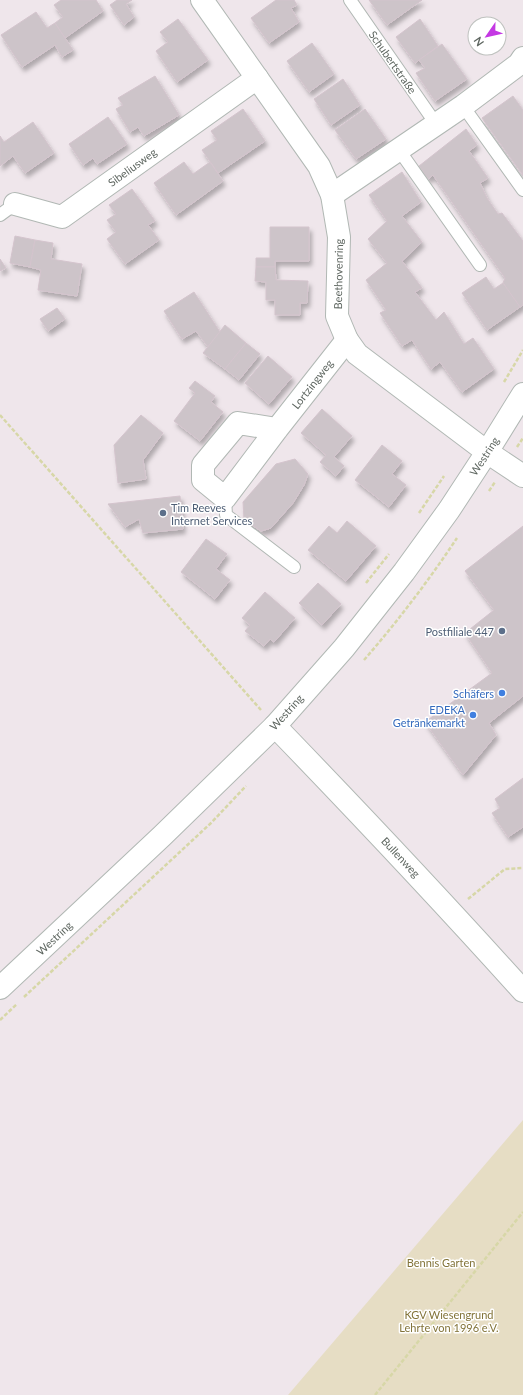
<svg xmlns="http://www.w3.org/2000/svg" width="523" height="1395" viewBox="0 0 523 1395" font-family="Lato,sans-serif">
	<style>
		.green { fill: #e6ddc4 }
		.building { fill: #cdc4c9; stroke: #d4c4cd; filter: url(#shadow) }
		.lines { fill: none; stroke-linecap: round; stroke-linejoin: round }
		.service-casing { stroke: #b1b8b4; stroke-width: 14 }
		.minor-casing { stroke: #b1b8b4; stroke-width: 24 }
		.tertiary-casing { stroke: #b1b8b4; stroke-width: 24 }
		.path { stroke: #d7d7a7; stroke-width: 2.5; stroke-dasharray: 4 2; stroke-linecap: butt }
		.service { stroke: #fff; stroke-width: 12 }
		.minor { stroke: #fff; stroke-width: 22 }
		.tertiary { stroke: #fff; stroke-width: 22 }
		.service-dot { fill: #5c6f8a; stroke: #fff; stroke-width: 1.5 }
		.shop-dot { fill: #3f7fe0; stroke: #fff; stroke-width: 1.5 }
		.labels { text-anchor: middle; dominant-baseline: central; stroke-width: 3; stroke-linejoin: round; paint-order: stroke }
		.street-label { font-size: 11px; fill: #5e6660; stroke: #fff }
		.service-label { font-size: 11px; fill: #4e5e75; stroke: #fff; text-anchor: start }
		.shop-label { font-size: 11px; fill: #366cbe; stroke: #fff; text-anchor: end }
		.park-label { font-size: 11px; fill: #827338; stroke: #fff }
	</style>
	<defs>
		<filter id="shadow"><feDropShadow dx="2.5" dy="4.5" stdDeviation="2" flood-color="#0004"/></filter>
	</defs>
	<rect width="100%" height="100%" fill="#efe6eb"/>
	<path class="green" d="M 523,1120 L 523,1395 L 288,1395 Z"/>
	<g class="building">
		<path d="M 61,0 L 96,0 L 103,11 L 65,38 L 55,23 L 63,17 L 54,5 Z"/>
		<path d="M 117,0 L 132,0 L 126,4 L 134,17 L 124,25 L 110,5 Z"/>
		<path d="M 276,0 L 294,0 L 297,5 L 291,8 L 299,22 L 269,43 L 251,18 Z"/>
		<path d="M 369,0 L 422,0 L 387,25 Z"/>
		<path d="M 36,12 L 47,28 L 55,23 L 73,50 L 62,57 L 55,45 L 22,67 L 1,35 Z"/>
		<path d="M 178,19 L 208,60 L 177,82 L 156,51 L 168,42 L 160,32 Z"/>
		<path d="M 420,19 L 438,46 L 415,63 L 396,37 Z"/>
		<path d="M 312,43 L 334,74 L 309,92 L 287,61 Z"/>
		<path d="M 442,44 L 467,79 L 435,101 L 416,73 L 425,68 L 419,60 Z"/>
		<path d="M 155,76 L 179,115 L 144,136 L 138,127 L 130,132 L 116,109 L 123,105 L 118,98 Z"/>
		<path d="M 343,79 L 360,105 L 331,125 L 314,99 Z"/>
		<path d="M 513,96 L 523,110 L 523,175 L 482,118 Z"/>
		<path d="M 243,109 L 265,141 L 218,173 L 202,150 L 217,140 L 211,131 Z"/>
		<path d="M 365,109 L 386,139 L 356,159 L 335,130 Z"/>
		<path d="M 108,117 L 127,144 L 97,164 L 93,158 L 83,165 L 69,144 Z"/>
		<path d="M 33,122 L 54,153 L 25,173 L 13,156 L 0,166 L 0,136 L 4,142 Z"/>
		<path d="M 466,129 L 477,145 L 469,151 L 488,178 L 480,183 L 487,198 L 498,214 L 502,213 L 523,241 L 523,305 L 520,307 L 503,283 L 505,278 L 433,175 L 428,179 L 419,166 Z"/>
		<path d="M 184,162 L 193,174 L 210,162 L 223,181 L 176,215 L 154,183 Z"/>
		<path d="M 402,172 L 421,202 L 402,216 L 422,242 L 402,261 L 422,288 L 415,292 L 436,320 L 444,312 L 464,344 L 473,338 L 494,369 L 462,392 L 440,362 L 431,369 L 412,340 L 402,346 L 380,313 L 386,310 L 366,280 L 387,263 L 368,239 L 387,221 L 369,195 Z"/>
		<path d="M 132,189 L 155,221 L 148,225 L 159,240 L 125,264 L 107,239 L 116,232 L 107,220 L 116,214 L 109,205 Z"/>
		<path d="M 270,227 L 309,227 L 309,261 L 275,261 L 275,267 L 256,267 L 256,258 L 270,258 Z"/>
		<path d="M 15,236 L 35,240 L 30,267 L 10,263 Z"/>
		<path d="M 35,240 L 53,243 L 51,259 L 82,264 L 77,296 L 38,290 L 41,270 L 30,267 Z"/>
		<path d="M 0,259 L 6,268 L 0,271 Z"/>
		<path d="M 256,267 L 275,267 L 276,280 L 308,281 L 307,303 L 300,303 L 300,315 L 275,315 L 275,300 L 266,300 L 266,282 L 255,281 Z"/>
		<path d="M 486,277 L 494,289 L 503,283 L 520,307 L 487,330 L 462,293 Z"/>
		<path d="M 194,292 L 220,332 L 208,347 L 196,331 L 182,339 L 164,311 Z"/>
		<path d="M 57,308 L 65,319 L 48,331 L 40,319 Z"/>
		<path d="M 225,325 L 246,343 L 225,369 L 203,353 Z"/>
		<path d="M 246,343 L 260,354 L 239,380 L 225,369 Z"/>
		<path d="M 268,356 L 292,377 L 269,404 L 245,383 Z"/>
		<path d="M 195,381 L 215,396 L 211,402 L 223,412 L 200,441 L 174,421 L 195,393 L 189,388 Z"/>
		<path d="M 322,409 L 352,436 L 334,457 L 344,466 L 336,476 L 320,462 L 326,455 L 301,433 Z"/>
		<path d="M 141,415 L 163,433 L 143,460 L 146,479 L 118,483 L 114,445 Z"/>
		<path d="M 382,445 L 402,461 L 392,474 L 406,485 L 389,507 L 355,480 Z"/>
		<path d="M 295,459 L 308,474 L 304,485 L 293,503 L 271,528 L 261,531 L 244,520 L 243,502 L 276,464 Z"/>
		<path d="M 180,496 L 183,529 L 143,533 L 139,519 L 125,527 L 108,504 Z"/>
		<path d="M 347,521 L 376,546 L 346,581 L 308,550 L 329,526 L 337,533 Z"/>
		<path d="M 523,526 L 523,696 L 489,723 L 496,735 L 463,775 L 425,722 L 492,673 L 465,633 L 494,610 L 465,571 Z"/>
		<path d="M 206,539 L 227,554 L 216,569 L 230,580 L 215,599 L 181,572 Z"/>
		<path d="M 318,583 L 341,604 L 322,625 L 299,603 Z"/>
		<path d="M 265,592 L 295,618 L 274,642 L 270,639 L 264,646 L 245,631 L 250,625 L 242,618 Z"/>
		<path d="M 523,778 L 523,827 L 508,837 L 492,813 L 500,808 L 495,799 Z"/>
	</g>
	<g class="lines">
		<defs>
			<g id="service">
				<path d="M 350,0 L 436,124"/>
				<path d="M 463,106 L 523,190"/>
				<path d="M 399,150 L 480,265"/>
				<path d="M 0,215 L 15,204"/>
				<path d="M 225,498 L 226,515 L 294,567"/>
			</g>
			<g id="minor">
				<path d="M 202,0 L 319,166 L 332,195 L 339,237 L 337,316 L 347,340 L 357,354 L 487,452 L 523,476"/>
				<path d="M 332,195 L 463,106 L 519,64 L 523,58"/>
				<path d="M 15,204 L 62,217 L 257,78"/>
				<path d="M 277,429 L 238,423 L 203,465 L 203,480 L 225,498 L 277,429 L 347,340"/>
				<path d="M 275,726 C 359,813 442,901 523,991"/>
			</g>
			<path id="tertiary" d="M 0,988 L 162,836 L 275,726 L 344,648 L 404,572 L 449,510 L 487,452 L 523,394"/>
		</defs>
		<use href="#service" class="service-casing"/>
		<use href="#minor" class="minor-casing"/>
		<use href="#tertiary" class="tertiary-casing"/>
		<g class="path">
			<path d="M 504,382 L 523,350"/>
			<path d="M 0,415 L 261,710"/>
			<path d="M 517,447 L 523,438"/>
			<path d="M 489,491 L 495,482"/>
			<path d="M 419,513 L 444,476"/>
			<path d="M 366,583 L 389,554"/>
			<path d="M 364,660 C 398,621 429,580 457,538"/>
			<path d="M 468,899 L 505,869 L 523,868"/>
			<path d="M 24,997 L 211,823 L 246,786"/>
			<path d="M 0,1020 L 17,1004"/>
			<path d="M 375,1395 L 523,1212"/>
		</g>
		<use href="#service" class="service"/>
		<use href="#minor" class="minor"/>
		<use href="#tertiary" class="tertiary"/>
	</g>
	<g class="service-dot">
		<circle cx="163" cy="513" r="4"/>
		<circle cx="502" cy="631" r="4"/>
	</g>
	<g class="shop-dot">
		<circle cx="502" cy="693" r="4"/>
		<circle cx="473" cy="715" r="4"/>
	</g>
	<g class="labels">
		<g class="street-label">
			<text transform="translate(393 62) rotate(55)">Schubertstraße</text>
			<text transform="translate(132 167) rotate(-36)">Sibeliusweg</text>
			<text transform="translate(338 274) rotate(-89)">Beethovenring</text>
			<text transform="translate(312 384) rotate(-52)">Lortzingweg</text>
			<text transform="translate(484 456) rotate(-57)">Westring</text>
			<text transform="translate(286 712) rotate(-48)">Westring</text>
			<text transform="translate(401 857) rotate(47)">Bullenweg</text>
			<text transform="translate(54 938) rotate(-43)">Westring</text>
		</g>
		<g class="service-label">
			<text x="171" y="507">Tim Reeves<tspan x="171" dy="13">Internet Services</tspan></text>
			<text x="494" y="631" text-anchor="end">Postfiliale 447</text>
		</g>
		<g class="shop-label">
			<text x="494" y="693">Schäfers</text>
			<text x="465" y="709">EDEKA<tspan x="465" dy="13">Getränkemarkt</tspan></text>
		</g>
		<g class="park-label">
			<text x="441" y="1262">Bennis Garten</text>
			<text x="449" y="1314">KGV Wiesengrund<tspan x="449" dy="13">Lehrte von 1996 e.V.</tspan></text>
		</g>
	</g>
	<g transform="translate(487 36) rotate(236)"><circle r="19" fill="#ffffff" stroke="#bfc2bf"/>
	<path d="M0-3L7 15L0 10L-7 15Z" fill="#c438e3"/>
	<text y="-6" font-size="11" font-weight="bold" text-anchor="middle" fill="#5e6660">N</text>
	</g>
</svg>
